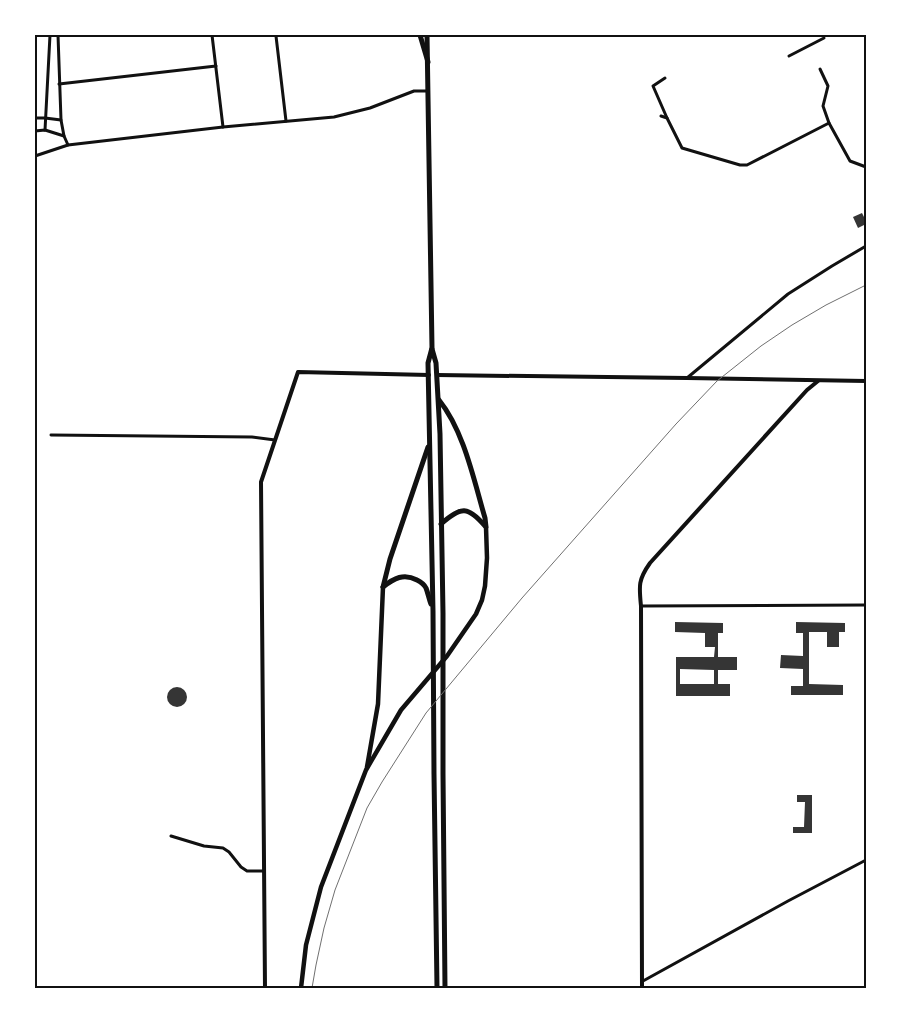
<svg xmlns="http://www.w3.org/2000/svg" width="901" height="1023" viewBox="0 0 901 1023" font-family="'IBM Plex Sans',sans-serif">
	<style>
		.building { fill: #353535; fill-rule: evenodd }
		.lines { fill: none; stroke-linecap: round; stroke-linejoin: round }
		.minor { stroke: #111; stroke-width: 3 }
		.tertiary { stroke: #111; stroke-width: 4 }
		.secondary { stroke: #111; stroke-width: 4.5 }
		.primary { stroke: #111; stroke-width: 5 }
		.trunk { stroke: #111; stroke-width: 5 }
		.rail { stroke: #707070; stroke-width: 1 }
		.neatline { fill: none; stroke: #111; stroke-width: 2 }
	</style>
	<rect width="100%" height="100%" fill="#fff"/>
	<g class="building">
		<path d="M 862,213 L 866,221 L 866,224 L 858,228 L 853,217 Z"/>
		<path d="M 675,622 L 723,623 L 723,633 L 718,633 L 718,657 L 737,657 L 737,670 L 718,670 L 718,684 L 730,684 L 730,696 L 676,696 L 676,657 L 714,657 L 715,647 L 705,647 L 705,633 L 675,632 ZM 680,669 L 714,670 L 714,684 L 680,684 Z"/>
		<path d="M 796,622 L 845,623 L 845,632 L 839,632 L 839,647 L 827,647 L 827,632 L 809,632 L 809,684 L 843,685 L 843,695 L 791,695 L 791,686 L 803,686 L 803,669 L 780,668 L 781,655 L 803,656 L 803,633 L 796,633 Z"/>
		<circle cx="177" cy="697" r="10"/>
		<path d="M 797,795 L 812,795 L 812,833 L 793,833 L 793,827 L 804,827 L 805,802 L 797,802 Z"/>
	</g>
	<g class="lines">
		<g class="minor">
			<path d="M 58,35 L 61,120 L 64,136 L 68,145"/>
			<path d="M 212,35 L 223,127"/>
			<path d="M 277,35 L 276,36 L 286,121"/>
			<path d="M 789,56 L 824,38"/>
			<path d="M 820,69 L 828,86 L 823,106 L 829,123"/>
			<path d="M 665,78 L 653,86 L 667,118"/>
			<path d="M 59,84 L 216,66"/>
			<path d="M 661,116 L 667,118 L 682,148 L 740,165 L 747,165 L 829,123 L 850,161 L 866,167"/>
			<path d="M 35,118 L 45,118 L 61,120"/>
			<path d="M 45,130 L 50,35"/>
			<path d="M 35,131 L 45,130 L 64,136"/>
			<path d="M 35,156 L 68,145 L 223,127 L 334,117 L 370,108 L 414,91 L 428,91"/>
			<path d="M 687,378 L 788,294 L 832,266 L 866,246"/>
			<path d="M 51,435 L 252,437 L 275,440"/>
			<path d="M 641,606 L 866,605"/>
			<path d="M 171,836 L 204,846 L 223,848 L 229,852 L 241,867 L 247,871 L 264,871"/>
			<path d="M 643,981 L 788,901 L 866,860"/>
		</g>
		<g class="tertiary">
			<path d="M 437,375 L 687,378 L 866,381"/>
			<path d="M 265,988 L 261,482 L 298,372 L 429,375"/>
			<path d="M 642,988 L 641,606 C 639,586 638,580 650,563 L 807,390 L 818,381"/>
		</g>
		<g class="secondary">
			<path d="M 367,767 L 378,704 L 383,587"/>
			<path d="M 301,988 L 306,945 L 321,887 L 366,770 L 401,710 L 447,656 L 476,614 L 482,600 L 485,586 L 487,558 L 486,527"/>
		</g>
		<g class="primary">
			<path d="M 427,35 L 432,348 L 428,363 L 433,611 L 434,774 L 437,988"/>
			<path d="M 432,349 L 436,363 L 440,434 L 443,613 L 443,774 L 445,988"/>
			<path d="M 439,400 C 464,431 474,481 485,518 L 486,527"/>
			<path d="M 441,524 C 461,506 468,506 485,526"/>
			<path d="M 383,587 L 390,559 L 428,447"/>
			<path d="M 383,587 C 394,578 404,573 417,580 C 421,582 424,584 426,588 C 428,593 429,599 431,604"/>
		</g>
		<path class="trunk" d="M 420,35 L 428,62"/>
		<path class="rail" d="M 312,988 L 316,965 L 324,928 L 335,890 L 367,808 L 382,782 L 426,713 L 522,598 L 676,424 L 717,381 L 761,346 L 792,325 L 826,305 L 866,285"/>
	</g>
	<rect width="901" height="1023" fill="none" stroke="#ffffff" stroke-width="72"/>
	<rect x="36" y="36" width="829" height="951" class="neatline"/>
</svg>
